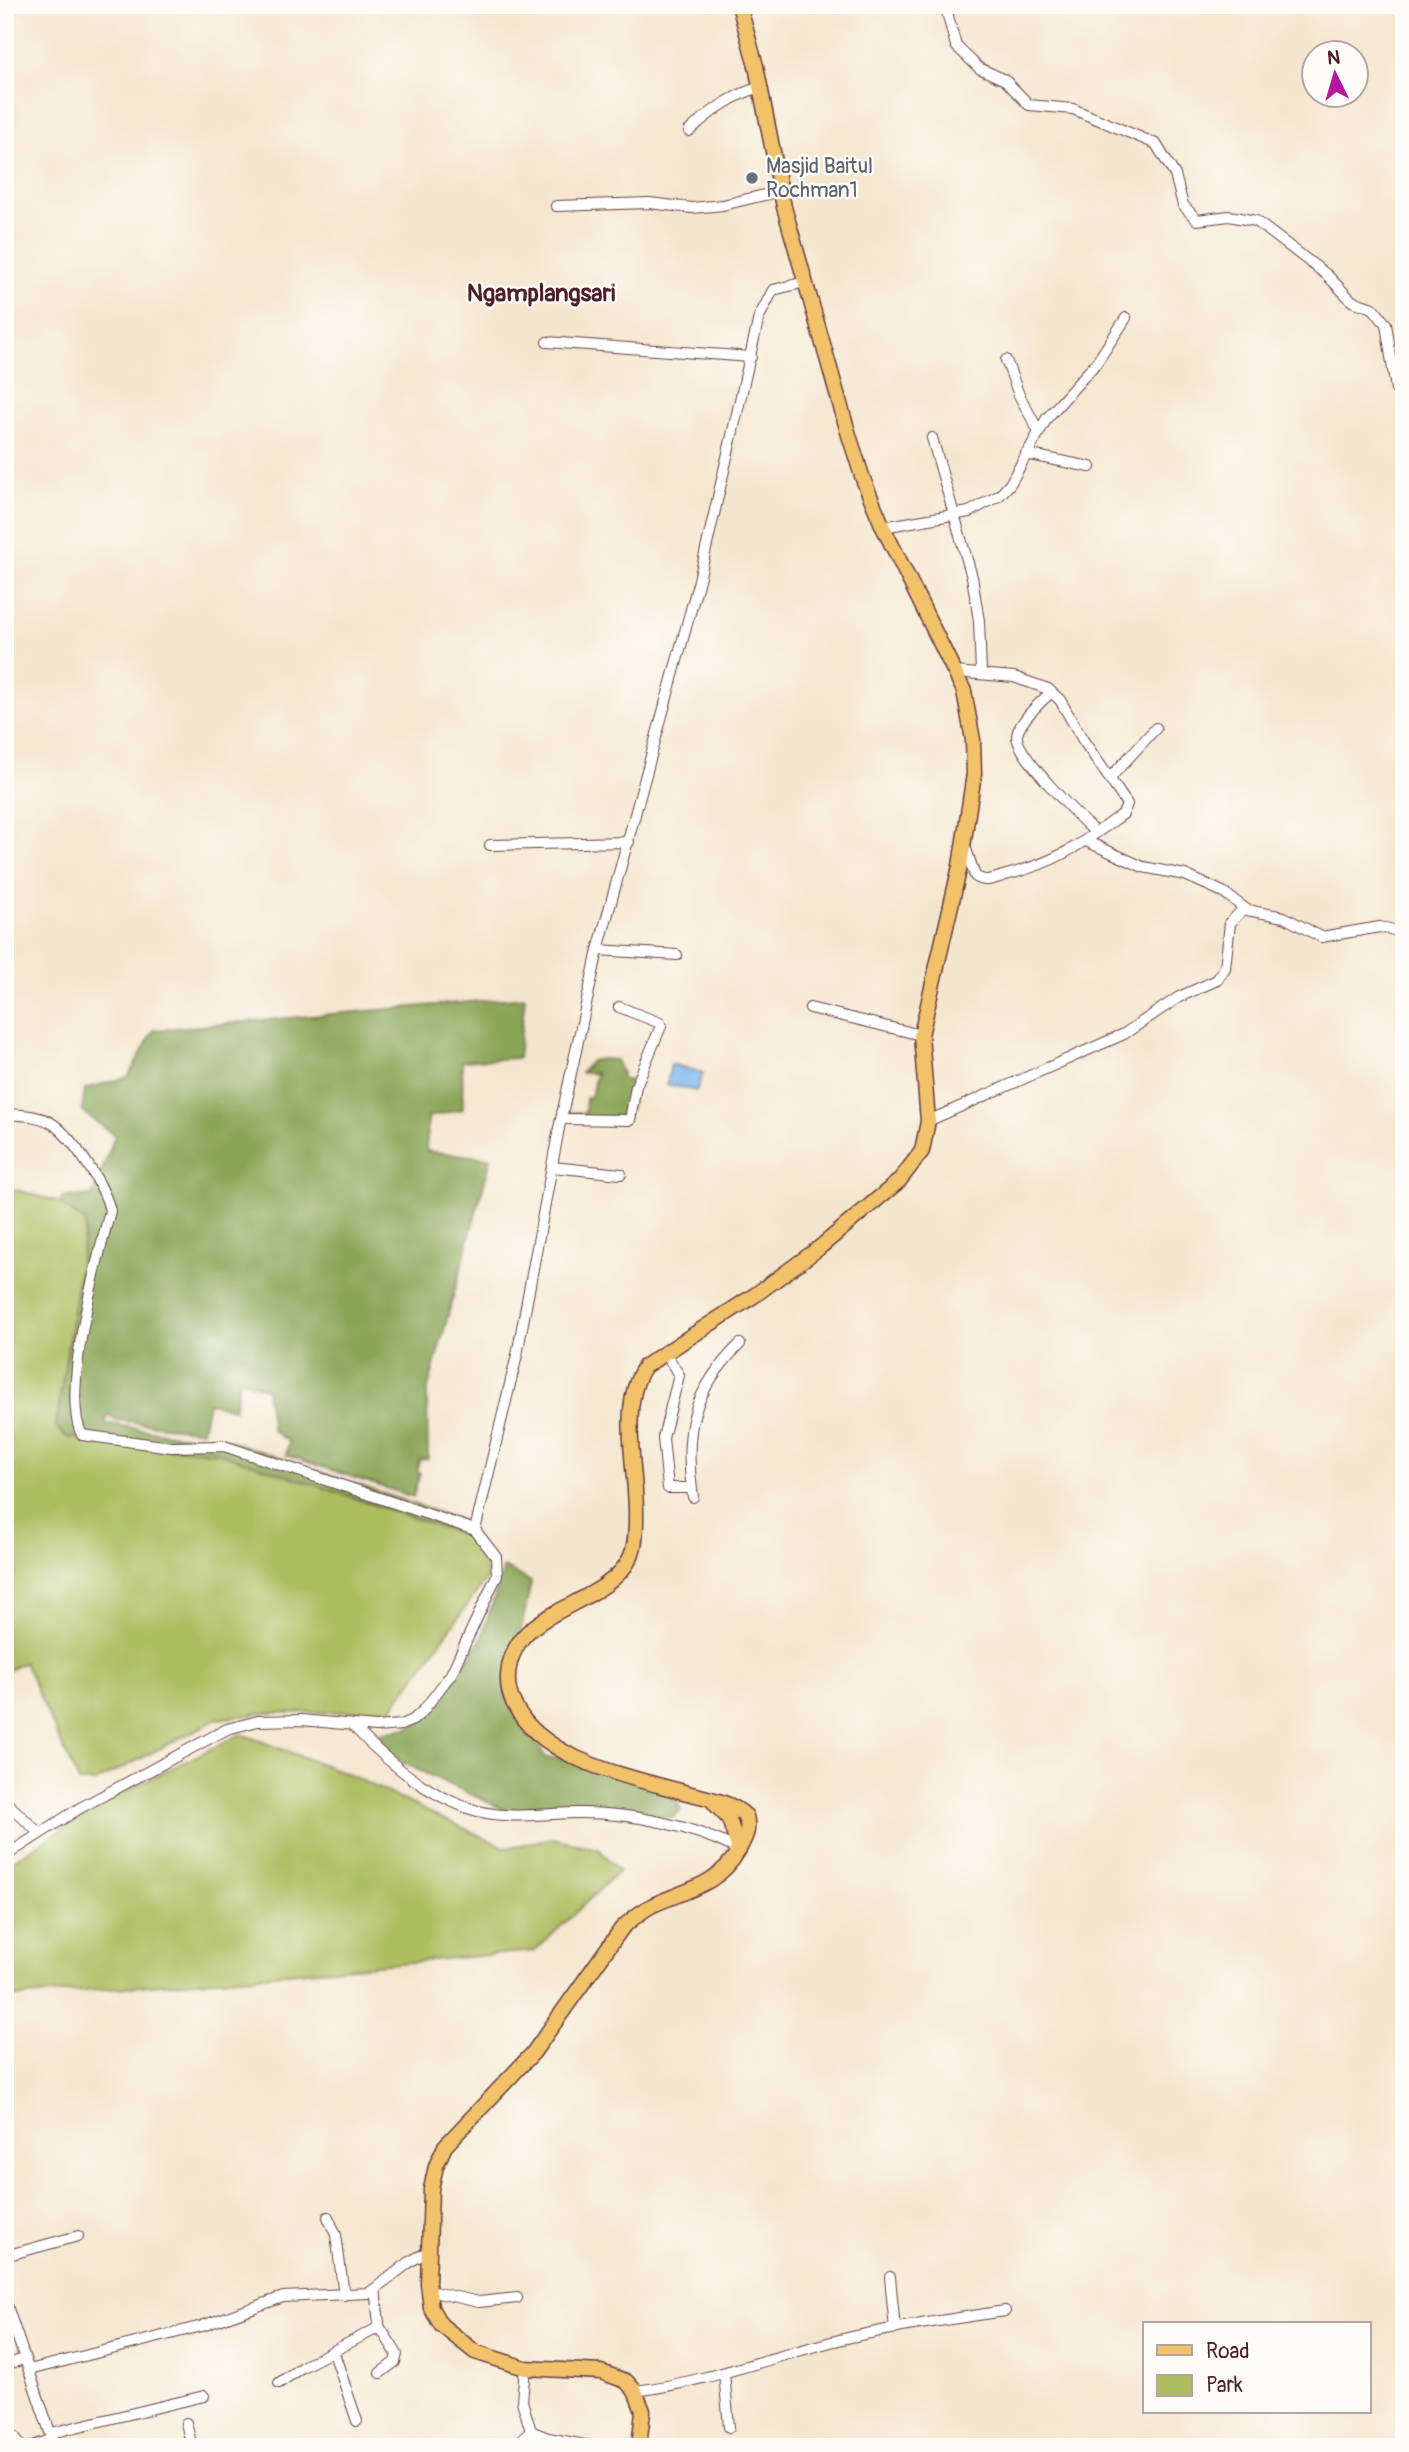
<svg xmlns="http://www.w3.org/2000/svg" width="1409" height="2452" viewBox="0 0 1409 2452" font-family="Pangolin,sans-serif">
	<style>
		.green { fill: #adbe61; stroke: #7c6e46; stroke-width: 2 }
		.forest { fill: #8aa557; stroke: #6a6241; stroke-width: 2 }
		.water { fill: #78b6eb; stroke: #616a8b; stroke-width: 2 }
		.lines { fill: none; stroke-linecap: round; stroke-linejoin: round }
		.minor-casing { stroke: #643d43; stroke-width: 12 }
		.primary-casing { stroke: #643d43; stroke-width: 17 }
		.minor { stroke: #fff; stroke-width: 10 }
		.primary { stroke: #f2c26a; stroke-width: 14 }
		.worship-dot { fill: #6b7280; stroke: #fdfcf7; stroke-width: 2.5 }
		.labels { text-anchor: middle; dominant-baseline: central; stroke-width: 5; stroke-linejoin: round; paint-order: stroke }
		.worship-label { font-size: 21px; fill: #5b616d; stroke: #fdfcf7; text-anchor: start }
		.quarter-label { font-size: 24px; font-weight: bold; fill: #4a1f2b; stroke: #fdfcf7 }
	</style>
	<rect width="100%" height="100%" fill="#fdfcf7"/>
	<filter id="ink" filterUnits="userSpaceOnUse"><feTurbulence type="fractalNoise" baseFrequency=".0143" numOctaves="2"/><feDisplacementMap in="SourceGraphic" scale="14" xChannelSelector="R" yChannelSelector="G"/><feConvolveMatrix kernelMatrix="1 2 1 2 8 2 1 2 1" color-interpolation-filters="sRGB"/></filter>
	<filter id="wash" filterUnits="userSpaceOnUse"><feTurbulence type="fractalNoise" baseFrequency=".00686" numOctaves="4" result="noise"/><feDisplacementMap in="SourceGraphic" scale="28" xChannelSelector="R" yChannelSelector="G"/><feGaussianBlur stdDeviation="1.57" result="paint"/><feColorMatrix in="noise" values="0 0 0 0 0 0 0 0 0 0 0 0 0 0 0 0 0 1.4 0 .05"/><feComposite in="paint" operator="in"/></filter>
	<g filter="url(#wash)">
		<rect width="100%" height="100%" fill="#f4e6ce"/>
		<g class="green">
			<path d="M 5,1187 L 56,1201 L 86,1223 L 56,1426 L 66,1437 L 220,1453 L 433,1523 L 466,1536 L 482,1548 L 487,1578 L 390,1711 L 264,1713 L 217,1719 L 95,1782 L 79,1782 L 24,1662 L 5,1672 Z"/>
			<path d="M 241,1734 L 343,1772 L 506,1848 L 552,1838 L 599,1849 L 619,1871 L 535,1951 L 5,1998 L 5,1865 L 123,1792 Z"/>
		</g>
		<g class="forest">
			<path d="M 525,997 L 518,1058 L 462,1061 L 463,1109 L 428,1117 L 426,1151 L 491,1158 L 427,1392 L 428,1459 L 419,1460 L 417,1470 L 420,1473 L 413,1497 L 286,1455 L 289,1442 L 272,1430 L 266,1389 L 240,1378 L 234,1409 L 208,1402 L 202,1431 L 117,1420 L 108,1415 L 105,1423 L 188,1437 L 217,1436 L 465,1522 L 466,1536 L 220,1453 L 66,1437 L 56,1426 L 86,1223 L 60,1203 L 62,1197 L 92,1196 L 115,1136 L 82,1111 L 85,1089 L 128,1077 L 154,1030 Z"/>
			<path d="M 602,1059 L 616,1060 L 622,1073 L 621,1079 L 635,1082 L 628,1117 L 564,1117 L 566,1112 L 585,1113 L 586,1098 L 591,1097 L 596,1073 L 581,1073 L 591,1061 Z"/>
			<path d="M 504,1567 L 531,1582 L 508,1693 L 546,1758 L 576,1757 L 674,1794 L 681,1810 L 673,1818 L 588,1807 L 505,1810 L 405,1764 L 368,1735 L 408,1728 L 430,1716 L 481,1639 Z"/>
		</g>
		<path class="water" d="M 671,1064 L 703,1073 L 696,1091 L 667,1084 Z"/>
	</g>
	<g filter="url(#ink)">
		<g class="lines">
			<defs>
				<g id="minor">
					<path d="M 945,5 L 956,46 L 979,68 L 1005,80 L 1029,105 L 1073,109 L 1156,144 L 1175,175 L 1183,205 L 1197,220 L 1229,216 L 1256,221 L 1327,275 L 1352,301 L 1373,308 L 1386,324 L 1396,389 L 1404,400"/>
					<path d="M 689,131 C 711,111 732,95 761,87"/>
					<path d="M 556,206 L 649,203 L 692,208 L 723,205 L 781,191"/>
					<path d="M 547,342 L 751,357"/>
					<path d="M 1006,360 L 1019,395 L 1038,430"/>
					<path d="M 932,438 L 972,577 L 979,621 L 981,672"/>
					<path d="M 1026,454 L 1090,467"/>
					<path d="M 883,527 L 969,512 L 1000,495 L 1010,484 L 1047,418 L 1097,362 L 1126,318"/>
					<path d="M 954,672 L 1014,677 L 1048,689 L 1060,700 L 1083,740 L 1127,804 L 1123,814 C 1081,844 1058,862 1006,875 C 995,878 985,884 975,876 L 965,846"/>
					<path d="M 1051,692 C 1041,702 1020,720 1017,735 C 1015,754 1081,819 1096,833"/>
					<path d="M 1110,778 L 1156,728"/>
					<path d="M 1086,841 L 1143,867 L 1185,875 L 1223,892 L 1247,910 L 1284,917 L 1321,937 L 1380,927 L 1404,932"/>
					<path d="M 490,845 L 629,842"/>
					<path d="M 598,950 L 677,955"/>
					<path d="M 810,1008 L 921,1035"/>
					<path d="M 5,1114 C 21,1115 40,1115 53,1124 C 74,1139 105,1187 110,1211 C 98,1258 60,1394 82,1435 L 171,1447 L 224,1446 L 475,1530"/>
					<path d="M 561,1119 L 630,1120 L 636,1086 L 661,1026 L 660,1023 L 619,1007"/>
					<path d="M 928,1121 L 1124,1034 L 1179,997 L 1217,980 L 1225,968 L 1230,923 L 1244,908"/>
					<path d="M 552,1167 L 621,1174"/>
					<path d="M 664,1351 L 679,1375 L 663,1438 L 668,1488 L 691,1488"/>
					<path d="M 693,1497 C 683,1430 692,1392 740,1344"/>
					<path d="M 352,1725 C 384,1759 422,1792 468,1808 C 504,1821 542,1813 579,1813 C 633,1813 691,1825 739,1850"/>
					<path d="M 5,1801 L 38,1832"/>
					<path d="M 5,1856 L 80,1808 L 227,1729 L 258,1721 L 301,1720 L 376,1727 L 401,1725 L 413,1720 L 423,1711 L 451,1674 L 497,1575 L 496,1557 L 475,1530 L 517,1355 L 559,1128 L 598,950 L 699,580 L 759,317 L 773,290 L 805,282"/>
					<path d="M 328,2217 L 336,2235 L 344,2295"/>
					<path d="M 5,2256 L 78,2236"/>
					<path d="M 890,2277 L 895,2329"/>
					<path d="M 429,2291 L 479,2302 L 517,2298"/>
					<path d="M 5,2300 L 55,2447"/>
					<path d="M 379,2326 L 397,2354 L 395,2362 L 380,2373"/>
					<path d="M 334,2353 L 357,2421"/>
					<path d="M 5,2365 L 24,2359"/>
					<path d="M 525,2368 L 522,2401 L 531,2431 L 548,2438 L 595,2447"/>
					<path d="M 29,2370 L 202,2326 L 283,2297 L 369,2293 L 411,2261 L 429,2251"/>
					<path d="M 724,2373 L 729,2427"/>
					<path d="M 279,2383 L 302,2367 L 376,2329 L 379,2323 L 375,2289"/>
					<path d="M 635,2391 C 708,2382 776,2355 847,2338 C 899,2326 952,2319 1005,2311"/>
					<path d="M 186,2423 L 192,2447"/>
					<path d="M 51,2433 L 204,2396"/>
					<path d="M 15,2437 L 21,2447"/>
					<path d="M 31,2447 L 53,2439"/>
					<path d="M 514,2447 L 531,2431"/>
				</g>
				<g id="primary">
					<path d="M 714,1803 L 729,1819 L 739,1850"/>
					<path d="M 639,2447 L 643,2411 L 635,2391 L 626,2381 L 601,2372 L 525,2368 L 475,2352 L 441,2325 L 431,2308 L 428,2284 L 431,2189 L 436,2166 L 445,2146 L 533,2053 L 622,1928 C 632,1919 641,1911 653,1905 C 686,1890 719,1885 738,1851 C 745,1838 750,1831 746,1816 C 731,1802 707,1798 687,1793 C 631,1777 542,1761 514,1704 C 504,1685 507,1662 518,1644 C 538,1609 611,1598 630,1558 C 636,1546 636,1529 636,1516 C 637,1470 618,1405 645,1366 L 755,1295 L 819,1248 L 899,1181 L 922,1151 L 928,1121 L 921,1035 L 960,866 L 974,774 L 973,740 L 964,691 L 883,527 L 863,479 L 848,432 L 784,207 L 756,66 L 739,5"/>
				</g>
			</defs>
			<use href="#minor" class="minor-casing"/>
			<use href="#primary" class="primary-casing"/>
			<use href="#minor" class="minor"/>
			<use href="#primary" class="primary"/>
		</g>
	</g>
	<circle class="worship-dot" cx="752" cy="178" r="7"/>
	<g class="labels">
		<g class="worship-label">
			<text x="766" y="166">Masjid Baitul<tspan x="766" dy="24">Rochman1</tspan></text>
		</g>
		<g class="quarter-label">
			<text x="541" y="293">Ngamplangsari</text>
		</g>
	</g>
	<rect width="1409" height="2452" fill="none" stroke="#fdfcf7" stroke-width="28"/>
	<rect x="1143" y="2322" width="228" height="91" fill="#fdfcf7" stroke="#b5a4a5" stroke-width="2"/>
	<rect x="1157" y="2345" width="35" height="10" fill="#f2c26a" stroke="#b5a4a5" stroke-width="2"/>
	<text x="1206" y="2358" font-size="21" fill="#4a1f2b">Road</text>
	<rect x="1157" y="2375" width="35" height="21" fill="#adbe61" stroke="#b5a4a5" stroke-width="2"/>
	<text x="1206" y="2392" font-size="21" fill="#4a1f2b">Park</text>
	<g transform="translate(1335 74) rotate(355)"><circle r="33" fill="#fdfcf7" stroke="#b5a4a5" stroke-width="2"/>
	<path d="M0-5L12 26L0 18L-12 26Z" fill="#b5179e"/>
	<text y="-10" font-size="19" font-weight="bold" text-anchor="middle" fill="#4a1f2b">N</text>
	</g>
</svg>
